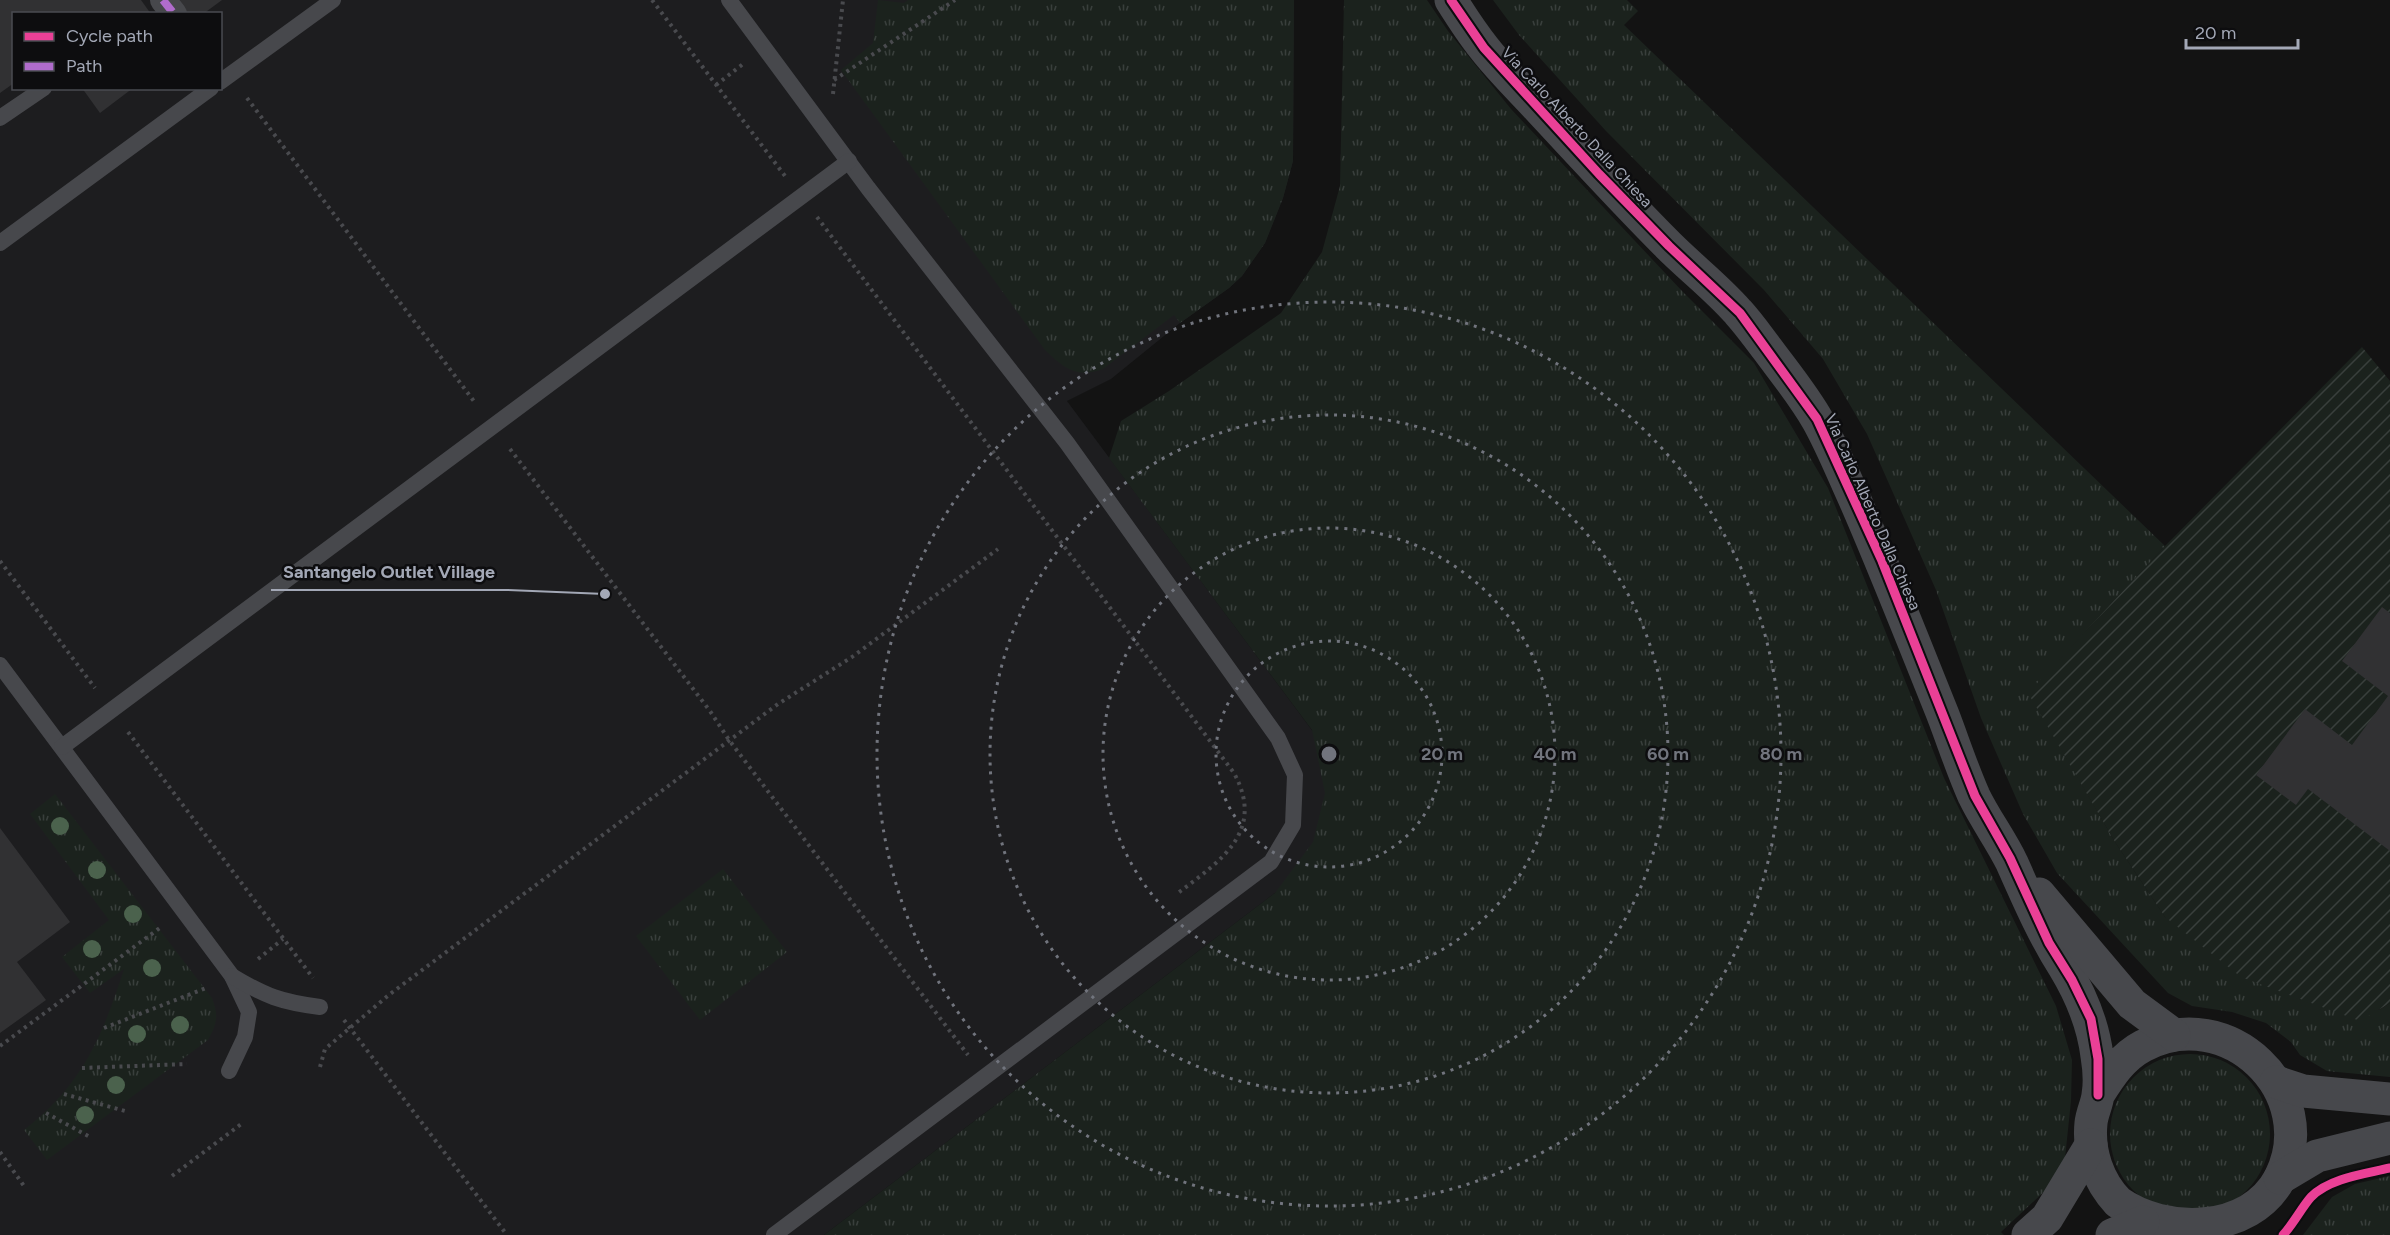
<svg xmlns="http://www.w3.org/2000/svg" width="2390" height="1235" viewBox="0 0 2390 1235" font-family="Figtree,sans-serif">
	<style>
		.built { fill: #1d1d1f; fill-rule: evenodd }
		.grass { fill: url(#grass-tufts) }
		.garden { fill: url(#garden-furrows) }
		.building { fill: #313133 }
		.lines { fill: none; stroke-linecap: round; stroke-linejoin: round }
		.path { stroke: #494a4e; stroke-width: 4; stroke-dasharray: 3 4.5; stroke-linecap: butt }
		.service { stroke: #47484c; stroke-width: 16 }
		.pedestrian { stroke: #47484c; stroke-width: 26 }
		.minor { stroke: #47484c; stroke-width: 33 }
		.quiet { stroke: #b06ccc; stroke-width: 8; stroke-dasharray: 15 8; stroke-linecap: butt }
		.cycleway-casing { stroke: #0d0d0f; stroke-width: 13 }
		.cycleway { stroke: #ea4096; stroke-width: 9 }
		.tree { fill: #4b624d }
		.ring { fill: none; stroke: #71747d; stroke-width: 3; stroke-dasharray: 3 6 }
		.labels { text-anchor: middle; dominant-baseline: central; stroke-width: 5; stroke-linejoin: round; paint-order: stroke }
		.street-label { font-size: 16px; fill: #a3a8b6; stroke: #0d0d0f }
		.centre { fill: #71747d; stroke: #0d0d0f; stroke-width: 3 }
		.ring-label { font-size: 18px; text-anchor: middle; font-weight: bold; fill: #71747d; stroke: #0d0d0f; stroke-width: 5; stroke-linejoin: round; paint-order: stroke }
		.leader { fill: none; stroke: #a3a8b6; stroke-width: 2 }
		.callout-dot { fill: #a3a8b6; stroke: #0d0d0f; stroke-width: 2 }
		.callout-label { font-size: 18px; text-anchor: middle; font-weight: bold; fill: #a3a8b6; stroke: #0d0d0f; stroke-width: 5; stroke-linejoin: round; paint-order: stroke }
	</style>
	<defs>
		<pattern id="grass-tufts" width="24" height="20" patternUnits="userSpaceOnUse" patternTransform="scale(1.5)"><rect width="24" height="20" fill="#1b221d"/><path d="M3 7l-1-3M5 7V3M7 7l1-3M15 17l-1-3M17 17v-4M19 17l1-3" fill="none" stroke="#393f3c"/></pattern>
		<pattern id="garden-furrows" width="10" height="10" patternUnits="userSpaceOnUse" patternTransform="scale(1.5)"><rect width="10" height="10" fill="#1b221d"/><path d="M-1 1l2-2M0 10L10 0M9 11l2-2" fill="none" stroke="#393f3c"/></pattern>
	</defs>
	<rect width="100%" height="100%" fill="#131313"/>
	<path class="built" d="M 0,0 L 1294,0 L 1293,161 L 1283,198 L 1265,243 L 1242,276 L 1229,288 L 1180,323 L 1111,379 L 1067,401 L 1378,819 L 1275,893 L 824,1235 L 0,1235 ZM 14,14 L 220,14 L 220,88 L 14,88 Z"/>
	<g class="grass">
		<path d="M 878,0 L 904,3 L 908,0 L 1294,0 L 1293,161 L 1283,198 L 1265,243 L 1242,276 L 1229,288 L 1180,323 L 1174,315 L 1103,369 C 1076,379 1064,368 1045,350 L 841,70 L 873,43 Z"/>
		<path d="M 1344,0 L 1427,0 L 1448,31 L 1511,109 L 1682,291 L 1754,363 L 1828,488 L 1944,778 L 2056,1006 L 2072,1060 L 2071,1101 L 2065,1158 L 2049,1187 L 2001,1232 L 2004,1235 L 824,1235 L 1275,893 L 1313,842 L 1325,793 L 1312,730 L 1109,458 L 1121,421 L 1169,391 L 1281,313 L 1322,252 L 1340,186 Z"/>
		<path d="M 1493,0 L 1627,0 L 1638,11 L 1624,25 L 2165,546 L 2029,693 L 2115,842 L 2165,917 L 2379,1010 L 2390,1003 L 2390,1077 L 2327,1071 L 2300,1055 L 2291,1042 L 2266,1023 L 2232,1012 L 2192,1006 L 2168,993 L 2057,873 L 2023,814 L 1981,718 L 1936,590 L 1867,434 L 1823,359 L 1764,290 L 1606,131 L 1519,35 Z"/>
		<path d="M 55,794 L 212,998 C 219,1016 217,1024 208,1040 L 47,1160 L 24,1130 C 83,1084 102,1037 124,969 L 90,993 L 62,957 L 109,920 L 30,814 Z"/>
		<path d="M 723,869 L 787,952 L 700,1020 L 636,936 Z"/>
		<circle cx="2190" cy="1134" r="80"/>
		<path d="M 2390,1176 L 2390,1235 L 2303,1235 L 2332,1197 L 2355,1184 Z"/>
	</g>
	<path class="garden" d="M 2362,347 L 2390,381 L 2390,1003 L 2360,1021 L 2241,977 L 2165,917 L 2115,842 L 2028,693 L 2165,546 Z"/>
	<g class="building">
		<path d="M 0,0 L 141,0 L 151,14 L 14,14 L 14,83 L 0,93 Z"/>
		<path d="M 171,0 L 222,0 L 203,14 L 181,14 Z"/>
		<path d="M 82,88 L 133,88 L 100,113 Z"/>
		<path d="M 2382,607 L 2390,613 L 2390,851 L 2308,789 L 2296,805 L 2256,775 L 2305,709 L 2352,745 L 2388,696 L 2342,661 Z"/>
		<path d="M 0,828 L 70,922 L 17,962 L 46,1000 L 0,1033 Z"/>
	</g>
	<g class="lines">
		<g class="path">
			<path d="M 652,0 L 785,176"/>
			<path d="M 834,80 L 955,0"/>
			<path d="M 716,85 L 743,64"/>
			<path d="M 833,94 L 843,0"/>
			<path d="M 247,98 L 476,404"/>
			<path d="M 817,217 L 1234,773 C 1266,832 1220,861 1178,893"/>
			<path d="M 510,449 L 710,711 L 729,740 L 968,1055"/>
			<path d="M 0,561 L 95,688"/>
			<path d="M 128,732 L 313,978"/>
			<path d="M 258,959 L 283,939"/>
			<path d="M 344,1020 L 507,1235"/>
			<path d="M 104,1028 L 206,988"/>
			<path d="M 0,1046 L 161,927"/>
			<path d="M 320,1067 L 325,1049 L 390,994 L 778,704 L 852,657 L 998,549"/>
			<path d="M 82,1068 L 187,1064"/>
			<path d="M 64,1094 L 125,1111"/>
			<path d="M 46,1113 L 90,1137"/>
			<path d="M 0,1152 L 24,1186"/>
			<path d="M 172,1176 L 244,1122"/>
		</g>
		<g class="service">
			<path d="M 729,0 L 868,188 L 1067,443 L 1278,738 L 1295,775 L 1293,825 L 1271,862 L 774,1235"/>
			<path d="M 220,82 L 333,0"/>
			<path d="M 0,118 L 44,88"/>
			<path d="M 0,243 L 211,88"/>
			<path d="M 0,665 L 232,976 L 249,1012 L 245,1037 L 229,1071"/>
			<path d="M 62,747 L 849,161"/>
			<path d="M 232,976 C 265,996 281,1002 320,1007"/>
		</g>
		<path class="pedestrian" d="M 163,0 L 174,14"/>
		<g class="minor">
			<path d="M 1451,0 C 1461,16 1472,33 1484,48 C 1501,70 1523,91 1542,112 C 1584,157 1625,202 1668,245 C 1691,268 1717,288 1738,312 C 1749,324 1758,337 1768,350 C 1785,373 1804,396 1818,421 C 1832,446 1843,474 1855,500 C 1886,571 1914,643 1943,715 C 1953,741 1962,769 1974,796 C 1985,819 2001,840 2012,863 C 2028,899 2043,934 2064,967 C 2081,995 2093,1023 2097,1056 C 2099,1068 2100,1083 2098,1095 C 2097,1104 2092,1113 2091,1123 C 2088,1152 2098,1181 2118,1202 C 2164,1235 2250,1235 2280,1178 C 2323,1092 2227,1001 2143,1046 C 2122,1057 2110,1076 2098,1095"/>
			<path d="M 2039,894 L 2132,1004 L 2174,1035"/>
			<path d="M 2276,1082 L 2303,1091 L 2390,1099"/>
			<path d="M 2280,1178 L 2317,1156 L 2390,1138"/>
			<path d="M 2028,1235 L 2047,1218 L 2091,1145"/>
			<path d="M 2112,1235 L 2143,1222"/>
		</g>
		<path class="quiet" d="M 163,0 L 174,14"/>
		<defs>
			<g id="cycleway">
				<path d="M 1451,0 L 1484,48 L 1599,174 L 1669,246 L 1740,313 L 1817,419 L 1882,561 L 1975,796 L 2010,858 L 2049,943 L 2072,980 L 2091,1019 L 2098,1059 L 2098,1095"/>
				<path d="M 2283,1235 C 2294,1223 2302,1207 2311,1197 C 2330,1178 2365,1174 2390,1168"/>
			</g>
		</defs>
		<use href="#cycleway" class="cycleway-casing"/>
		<use href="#cycleway" class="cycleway"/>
	</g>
	<g class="tree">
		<circle cx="60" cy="826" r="9"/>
		<circle cx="97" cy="870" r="9"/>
		<circle cx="133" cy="914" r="9"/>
		<circle cx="92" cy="949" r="9"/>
		<circle cx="152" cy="968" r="9"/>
		<circle cx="180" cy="1025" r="9"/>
		<circle cx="137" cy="1034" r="9"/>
		<circle cx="116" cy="1085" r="9"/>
		<circle cx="85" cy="1115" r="9"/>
	</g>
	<g class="ring">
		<circle cx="1329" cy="754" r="113"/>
		<circle cx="1329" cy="754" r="226"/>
		<circle cx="1329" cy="754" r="339"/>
		<circle cx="1329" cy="754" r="452"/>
	</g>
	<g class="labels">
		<g class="street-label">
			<text transform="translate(1577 127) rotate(47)">Via Carlo Alberto Dalla Chiesa</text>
			<text transform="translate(1873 512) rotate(66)">Via Carlo Alberto Dalla Chiesa</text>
		</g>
	</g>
	<circle cx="1329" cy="754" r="9" class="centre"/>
	<g class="ring-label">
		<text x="1442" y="760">20 m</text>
		<text x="1555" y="760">40 m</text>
		<text x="1668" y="760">60 m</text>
		<text x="1781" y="760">80 m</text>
	</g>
	<path class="leader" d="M605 594L507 590H271"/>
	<circle class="callout-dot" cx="605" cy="594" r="6"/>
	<g class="callout-label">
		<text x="389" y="578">Santangelo Outlet Village</text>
	</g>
	<rect x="12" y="12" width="210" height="78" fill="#0d0d0f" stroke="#494b52" stroke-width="1.5"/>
	<rect x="24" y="32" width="30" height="9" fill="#ea4096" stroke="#494b52" stroke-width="1.5"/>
	<text x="66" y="42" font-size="18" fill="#a3a8b6">Cycle path</text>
	<rect x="24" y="62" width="30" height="9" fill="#b06ccc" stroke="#494b52" stroke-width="1.5"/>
	<text x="66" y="72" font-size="18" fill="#a3a8b6">Path</text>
	<path d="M2186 39v9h112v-9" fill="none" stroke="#a3a8b6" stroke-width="3"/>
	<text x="2195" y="39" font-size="18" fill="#a3a8b6" stroke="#0d0d0f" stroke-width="4.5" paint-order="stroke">20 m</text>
</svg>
